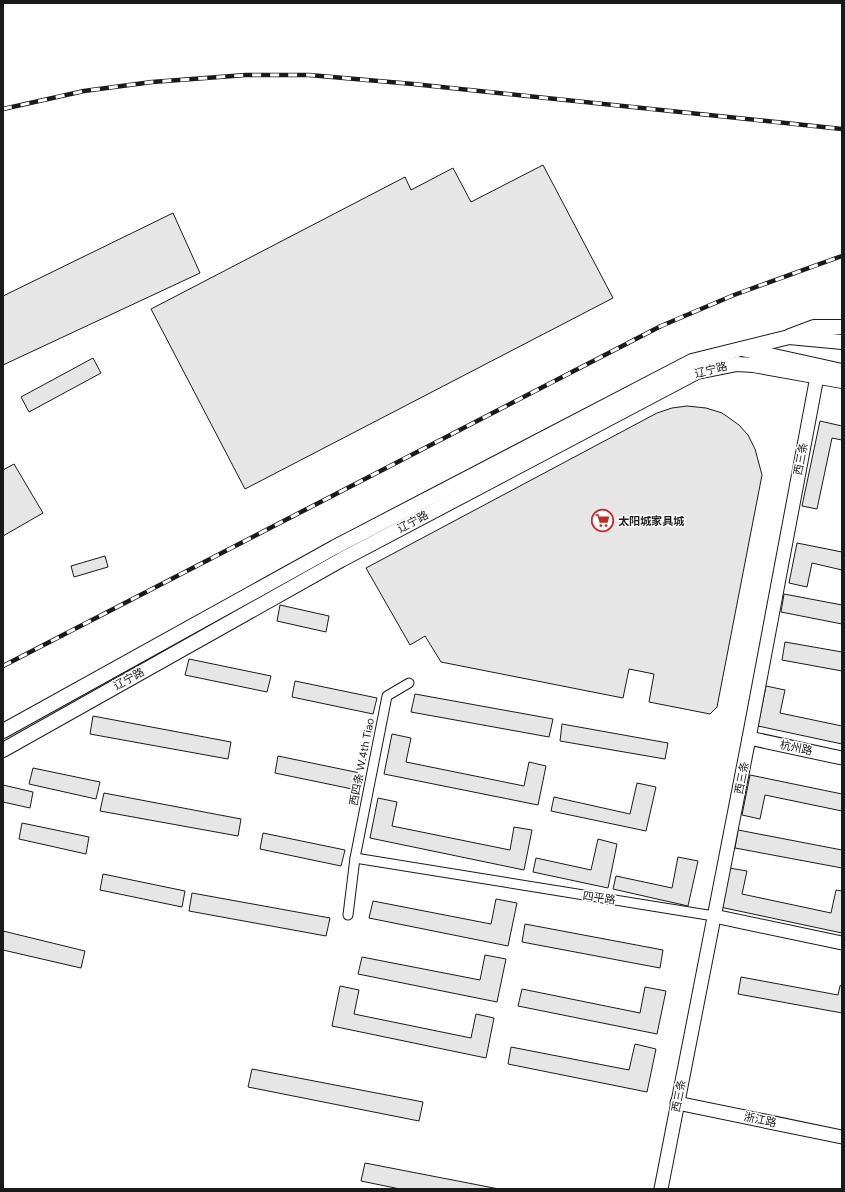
<svg xmlns="http://www.w3.org/2000/svg" width="845" height="1192" viewBox="0 0 845 1192" font-family="Figtree,'Noto Sans SC',sans-serif">
	<style>
		.building { fill: #e6e6e6; stroke: #1a1a1a }
		.lines { fill: none; stroke-linecap: round; stroke-linejoin: round }
		.street-casing { stroke: #1a1a1a; stroke-width: 11 }
		.secondary-casing { stroke: #1a1a1a; stroke-width: 15 }
		.primary-casing { stroke: #1a1a1a; stroke-width: 16 }
		.street { stroke: #fff; stroke-width: 9 }
		.secondary { stroke: #fff; stroke-width: 13 }
		.primary { stroke: #fff; stroke-width: 14 }
		.rail-casing { stroke: #1a1a1a; stroke-width: 4.5 }
		.rail { stroke: #fff; stroke-width: 3; stroke-dasharray: 9; stroke-linecap: butt }
		.labels { text-anchor: middle; dominant-baseline: central; stroke-width: 3; stroke-linejoin: round; paint-order: stroke }
		.street-label { font-size: 11px; fill: #1a1a1a; stroke: #fff }
		.poi-label { font-size: 11px; font-weight: bold; fill: #1a1a1a; stroke: #fff; text-anchor: start }
	</style>
	<rect width="100%" height="100%" fill="#fff"/>
	<g class="building">
		<path d="M 543,165 L 613,298 L 245,489 L 151,309 L 405,177 L 411,190 L 453,168 L 471,202 Z"/>
		<path d="M 173,213 L 200,273 L 3,365 L 3,296 Z"/>
		<path d="M 93,358 L 101,373 L 29,412 L 21,397 Z"/>
		<path d="M 687,406 L 706,408 L 722,413 L 739,425 L 748,435 L 755,449 L 762,475 L 717,707 L 710,714 L 649,702 L 654,674 L 629,669 L 623,698 L 441,662 L 425,636 L 410,645 L 366,568 L 657,413 L 672,408 Z"/>
		<path d="M 820,421 L 842,426 L 842,440 L 832,438 L 817,509 L 802,506 Z"/>
		<path d="M 14,464 L 43,513 L 3,536 L 3,470 Z"/>
		<path d="M 797,543 L 842,552 L 842,570 L 812,563 L 807,587 L 789,583 Z"/>
		<path d="M 105,556 L 108,567 L 74,577 L 71,566 Z"/>
		<path d="M 784,594 L 842,605 L 842,624 L 781,612 Z"/>
		<path d="M 280,605 L 329,616 L 326,632 L 277,621 Z"/>
		<path d="M 785,642 L 842,652 L 842,671 L 782,660 Z"/>
		<path d="M 189,659 L 271,676 L 267,692 L 185,675 Z"/>
		<path d="M 295,681 L 377,698 L 373,714 L 292,697 Z"/>
		<path d="M 766,686 L 785,690 L 780,713 L 842,726 L 842,744 L 758,726 Z"/>
		<path d="M 415,694 L 553,719 L 549,737 L 411,712 Z"/>
		<path d="M 93,716 L 231,742 L 228,759 L 90,734 Z"/>
		<path d="M 562,724 L 668,743 L 665,759 L 560,741 Z"/>
		<path d="M 392,734 L 411,738 L 406,762 L 524,786 L 529,762 L 546,766 L 538,805 L 384,774 Z"/>
		<path d="M 278,756 L 360,773 L 357,790 L 275,773 Z"/>
		<path d="M 33,768 L 100,782 L 96,799 L 29,784 Z"/>
		<path d="M 750,775 L 842,794 L 842,811 L 765,795 L 760,819 L 742,815 Z"/>
		<path d="M 637,783 L 656,787 L 646,831 L 551,811 L 554,797 L 630,814 Z"/>
		<path d="M 3,785 L 33,792 L 30,808 L 3,802 Z"/>
		<path d="M 104,793 L 241,819 L 238,836 L 100,811 Z"/>
		<path d="M 378,798 L 397,802 L 392,826 L 510,850 L 514,827 L 532,830 L 524,870 L 370,838 Z"/>
		<path d="M 22,823 L 89,837 L 86,854 L 19,839 Z"/>
		<path d="M 738,830 L 842,850 L 842,868 L 735,848 Z"/>
		<path d="M 263,833 L 345,850 L 341,866 L 260,849 Z"/>
		<path d="M 598,839 L 617,844 L 608,888 L 533,872 L 536,858 L 591,870 Z"/>
		<path d="M 678,857 L 698,861 L 688,906 L 613,889 L 616,876 L 672,888 Z"/>
		<path d="M 729,868 L 747,871 L 742,894 L 831,913 L 836,890 L 842,891 L 842,933 L 720,907 Z"/>
		<path d="M 103,874 L 185,891 L 182,907 L 100,890 Z"/>
		<path d="M 192,893 L 330,918 L 326,936 L 189,911 Z"/>
		<path d="M 496,899 L 517,903 L 508,946 L 369,918 L 373,901 L 491,924 Z"/>
		<path d="M 525,924 L 663,950 L 660,968 L 522,942 Z"/>
		<path d="M 3,931 L 85,951 L 81,968 L 3,950 Z"/>
		<path d="M 485,955 L 506,959 L 497,1002 L 358,974 L 362,957 L 480,980 Z"/>
		<path d="M 741,977 L 838,995 L 840,986 L 842,984 L 842,1013 L 738,994 Z"/>
		<path d="M 340,986 L 359,990 L 354,1014 L 471,1038 L 476,1014 L 494,1018 L 486,1058 L 332,1026 Z"/>
		<path d="M 645,987 L 666,991 L 657,1034 L 518,1006 L 522,989 L 640,1013 Z"/>
		<path d="M 635,1044 L 656,1049 L 647,1092 L 508,1064 L 511,1047 L 629,1070 Z"/>
		<path d="M 252,1069 L 423,1102 L 419,1121 L 248,1087 Z"/>
		<path d="M 365,1163 L 499,1189 L 400,1189 L 361,1181 Z"/>
	</g>
	<g class="lines">
		<defs>
			<g id="street">
				<path d="M 355,858 L 714,916"/>
				<path d="M 348,915 L 355,858 L 387,696 L 409,683"/>
			</g>
			<g id="secondary">
				<path d="M 749,738 L 842,758"/>
				<path d="M 714,916 L 842,943"/>
				<path d="M 677,1103 L 842,1137"/>
				<path d="M 661,1189 L 749,738 L 819,366"/>
			</g>
			<g id="primary">
				<path d="M 790,336 L 814,327 L 842,327"/>
				<path d="M 742,349 L 842,371"/>
				<path d="M 3,731 L 335,547 L 692,361 L 789,337 L 842,342"/>
				<path d="M 3,750 L 341,560 L 697,372 L 737,364 L 753,365 L 842,381"/>
			</g>
		</defs>
		<use href="#street" class="street-casing"/>
		<use href="#secondary" class="secondary-casing"/>
		<use href="#primary" class="primary-casing"/>
		<use href="#street" class="street"/>
		<use href="#secondary" class="secondary"/>
		<use href="#primary" class="primary"/>
		<defs>
			<g id="rail">
				<path d="M 3,109 L 84,91 L 152,82 L 246,75 L 309,75 L 413,84 L 842,129"/>
				<path d="M 3,666 L 661,326 L 734,295 L 842,256"/>
			</g>
		</defs>
		<use href="#rail" class="rail-casing"/>
		<use href="#rail" class="rail"/>
	</g>
	<defs>
		<symbol id="supermarket-ring" viewBox="-11 -11 22 22"><circle r="9.5" fill="#fff" stroke="#c62828" stroke-width="1.5"/><path d="M-6-5.5h2.5l.6 2H6L4.5 2H-2.5L-4.4-4H-6ZM-1.5 3.2a1.3 1.3 0 1 0 .1 0ZM3 3.2a1.3 1.3 0 1 0 .1 0Z" fill="#c62828"/></symbol>
	</defs>
	<g fill-rule="evenodd">
		<use href="#supermarket-ring" x="590" y="508" width="25" height="25"/>
	</g>
	<g class="labels">
		<g class="street-label">
			<text transform="translate(711 370) rotate(-14)">辽宁路</text>
			<text transform="translate(801 459) rotate(-79)">西三条</text>
			<text transform="translate(413 522) rotate(-28)">辽宁路</text>
			<text transform="translate(129 679) rotate(-29)">辽宁路</text>
			<text transform="translate(796 748) rotate(12)">杭州路</text>
			<text transform="translate(362 762) rotate(-79)">西四条 W.4th Tiao</text>
			<text transform="translate(742 778) rotate(-79)">西三条</text>
			<text transform="translate(599 898) rotate(9)">四平路</text>
			<text transform="translate(679 1096) rotate(-79)">西三条</text>
			<text transform="translate(760 1120) rotate(12)">浙江路</text>
		</g>
		<g class="poi-label">
			<text x="618" y="521">太阳城家具城</text>
		</g>
	</g>
	<rect width="845" height="1192" fill="none" stroke="#1a1a1a" stroke-width="8"/>
</svg>
